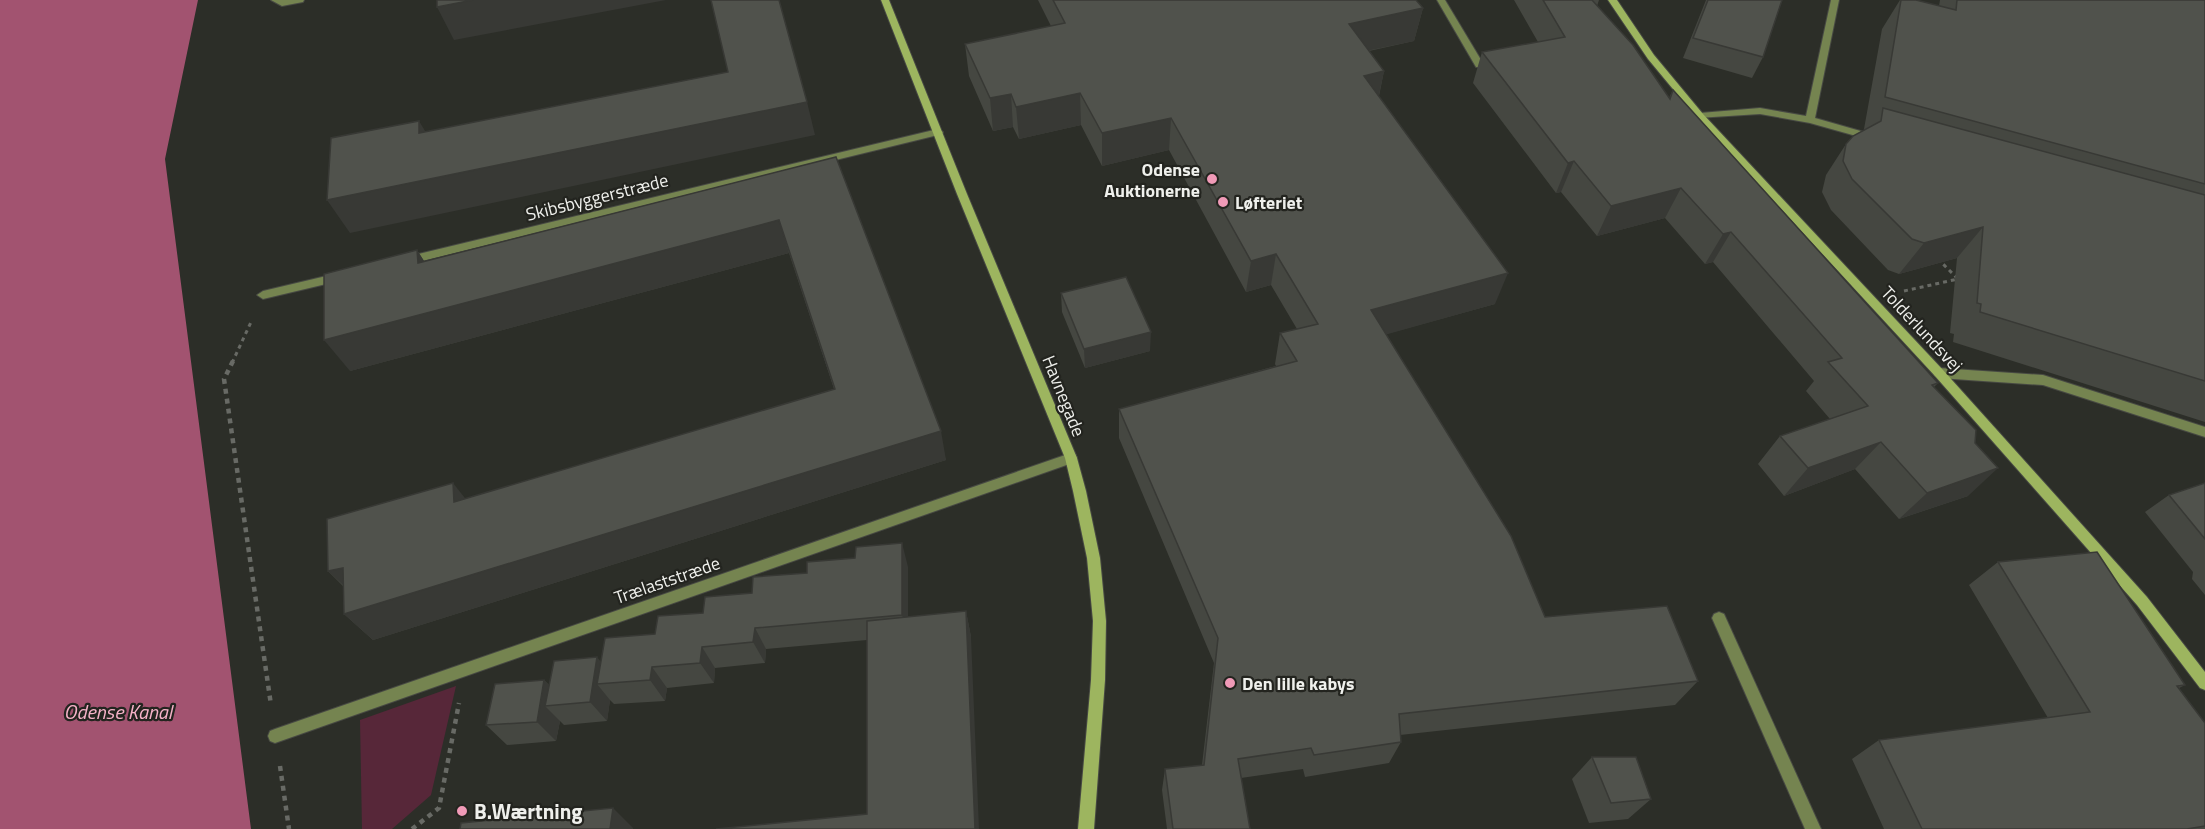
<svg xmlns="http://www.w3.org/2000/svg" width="2205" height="829" viewBox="0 0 2205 829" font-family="'Titillium Web',sans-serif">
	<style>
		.green { fill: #572739 }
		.water { fill: #a25370 }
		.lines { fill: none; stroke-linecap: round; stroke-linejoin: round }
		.lane-casing { stroke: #474943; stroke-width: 2 }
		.street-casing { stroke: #474943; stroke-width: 2 }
		.secondary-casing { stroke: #474943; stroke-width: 2 }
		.path-far1 { stroke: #686a65; stroke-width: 3; stroke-dasharray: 4 4; stroke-linecap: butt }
		.path { stroke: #686a65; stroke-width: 4.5; stroke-dasharray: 5 5; stroke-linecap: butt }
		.lane { fill: #758450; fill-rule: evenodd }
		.street { fill: #758450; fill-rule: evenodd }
		.secondary { fill: #9db55f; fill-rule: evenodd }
		.wall { fill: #454741 }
		.shaded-wall { fill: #383935 }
		.building { fill: #50524c; stroke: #383935; stroke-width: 1.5 }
		.poi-dot { fill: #f09ab7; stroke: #23241f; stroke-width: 2 }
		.labels { text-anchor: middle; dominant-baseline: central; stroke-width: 4.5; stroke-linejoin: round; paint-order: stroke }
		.poi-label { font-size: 18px; font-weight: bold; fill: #eff0ec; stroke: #23241f; text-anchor: start }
		.street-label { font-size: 18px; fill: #eff0ec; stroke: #23241f }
		.water-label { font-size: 20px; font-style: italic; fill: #f6b2c8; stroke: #23241f }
		.near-poi-label { font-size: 21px; font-weight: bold; fill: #eff0ec; stroke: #23241f; text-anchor: start }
	</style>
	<rect width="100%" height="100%" fill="#2c2e28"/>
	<path class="green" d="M 456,686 L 431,795 L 392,829 L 362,829 L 360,720 Z"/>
	<path class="water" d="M 0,0 L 198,0 L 165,159 L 251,829 L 0,829 Z"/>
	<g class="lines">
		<defs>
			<g id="lane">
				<path d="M 271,0 L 304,0 L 303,2 L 282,6 Z"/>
				<path d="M 1437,0 L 1445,0 L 1484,65 L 1482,67 L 1476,67 Z"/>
				<path d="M 1939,368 L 2043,375 L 2205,427 L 2205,437 L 2043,385 L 1939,378 L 1935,376 L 1933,373 L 1935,370 Z"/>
				<path d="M 1719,612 L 1724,614 L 1821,829 L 1805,829 L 1712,618 L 1714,614 Z"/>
			</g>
			<g id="street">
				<path d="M 1831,0 L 1839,0 L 1815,118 L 1878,136 L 1878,140 L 1874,141 L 1810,123 L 1760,114 L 1697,118 L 1697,114 L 1700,113 L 1760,108 L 1806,116 Z"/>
				<path d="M 938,129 L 943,132 L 942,134 L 406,265 L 401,261 L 406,257 Z"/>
				<path d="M 339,273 L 345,277 L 343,280 L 263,299 L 257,295 L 263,291 Z"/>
				<path d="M 1071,453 L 1075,454 L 1077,458 L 1075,462 L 275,743 L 270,741 L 268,736 L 270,731 L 275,729 Z"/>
			</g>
			<g id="secondary">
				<path d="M 881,0 L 889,0 L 967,194 L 1077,458 L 1086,491 L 1100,558 L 1106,621 L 1105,680 L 1094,829 L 1078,829 L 1091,680 L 1093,621 L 1087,558 L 1073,491 L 1065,458 L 957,194 Z"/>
				<path d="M 1608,0 L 1617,0 L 1654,55 L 1703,114 L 1943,370 L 2147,597 L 2205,672 L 2205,690 L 2200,688 L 2137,605 L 1935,376 L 1697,118 L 1648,59 Z"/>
			</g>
		</defs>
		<use href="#lane" class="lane-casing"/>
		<use href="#street" class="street-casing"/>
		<use href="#secondary" class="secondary-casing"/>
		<g class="path-far1">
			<path d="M 1904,291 L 1958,279 L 1939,260"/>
			<path d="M 232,363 L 252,320"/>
		</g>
		<g class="path">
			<path d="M 233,361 L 224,379 L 271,705"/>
			<path d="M 280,766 L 289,829"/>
			<path d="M 412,829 L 439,808 L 459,703"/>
		</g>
		<use href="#lane" class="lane"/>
		<use href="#street" class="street"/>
		<use href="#secondary" class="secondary"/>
	</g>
	<g class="wall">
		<path d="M 1038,0 L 1416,0 L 1423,8 L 1414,41 L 1369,51 L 1384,71 L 1379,96 L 1495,304 L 1386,334 L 1545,617 L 1698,681 L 1675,705 L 1400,735 L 1401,742 L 1389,763 L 1305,777 L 1303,769 L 1241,778 L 1250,829 L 1167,829 L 1162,790 L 1165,769 L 1202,765 L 1214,663 L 1119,438 L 1119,409 L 1276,366 L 1275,364 L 1280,333 L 1297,329 L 1271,285 L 1246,292 L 1169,150 L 1102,166 L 1081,125 L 1019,139 L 1013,127 L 993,131 L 969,76 L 965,44 L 1051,26 Z"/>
		<path d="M 1514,0 L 1599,0 L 1597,6 L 1669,98 L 1673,90 L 1938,383 L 1934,387 L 1968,496 L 1899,519 L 1855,469 L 1784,496 L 1758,464 L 1780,436 L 1830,419 L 1806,391 L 1814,381 L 1713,262 L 1705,264 L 1665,218 L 1597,236 L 1561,192 L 1556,193 L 1473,83 L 1482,52 L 1538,42 Z"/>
		<path d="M 1706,0 L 1782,0 L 1763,57 L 1752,78 L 1683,58 Z"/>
		<path d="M 1900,0 L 1916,0 L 1939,6 L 1940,0 L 2205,0 L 2205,422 L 1953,342 L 1954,334 L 1950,333 L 1957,258 L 1899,274 L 1888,270 L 1831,210 L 1822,192 L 1826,175 L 1846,144 L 1865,129 L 1864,129 L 1882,29 Z"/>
		<path d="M 836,157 L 946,460 L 373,640 L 344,614 L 343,586 L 328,571 L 466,499 L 834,389 L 789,253 L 350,371 L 417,250 L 424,261 Z"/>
		<path d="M 1061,293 L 1150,351 L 1085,368 L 1062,312 Z"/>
		<path d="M 2205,483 L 2205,595 L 2192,579 L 2193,572 L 2145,512 L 2169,495 Z"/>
		<path d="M 1998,562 L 2185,685 L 2179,688 L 2205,723 L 2205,829 L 1884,829 L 1852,759 L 1879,740 L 2048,718 L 1969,585 Z"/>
		<path d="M 908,567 L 908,617 L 966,611 L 971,637 L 867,814 L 867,640 L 766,649 L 765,663 L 715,668 L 714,683 L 667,688 L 665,701 L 614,704 L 610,700 L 607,721 L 564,725 L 560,721 L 556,741 L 507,745 L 486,725 L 544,680 L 549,685 L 601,662 L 655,634 L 752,593 Z"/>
		<path d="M 1592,757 L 1651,799 L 1628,819 L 1589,823 L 1572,779 Z"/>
	</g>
	<g class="shaded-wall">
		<path d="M 473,0 L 666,0 L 454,40 L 437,7 Z"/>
		<path d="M 1423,8 L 1414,41 L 1342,56 L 1349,24 Z"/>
		<path d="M 1384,71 L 1377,104 L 1364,76 Z"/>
		<path d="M 1080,93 L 1081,125 L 1019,139 L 1016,107 Z"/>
		<path d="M 1011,94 L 1013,127 L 993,131 L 990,98 Z"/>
		<path d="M 807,102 L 815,135 L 350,233 L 327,200 Z"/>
		<path d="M 1171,118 L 1169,150 L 1102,166 L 1102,133 Z"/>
		<path d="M 419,121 L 439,154 L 419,133 Z"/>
		<path d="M 1574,161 L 1561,192 L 1556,193 L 1568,163 Z"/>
		<path d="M 1681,188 L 1665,218 L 1597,236 L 1611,206 Z"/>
		<path d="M 779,220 L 789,253 L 350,371 L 324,340 Z"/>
		<path d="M 1983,227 L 1957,258 L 1899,274 L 1924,243 Z"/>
		<path d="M 1731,232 L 1713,262 L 1705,264 L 1723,234 Z"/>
		<path d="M 417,250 L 438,283 L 418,263 Z"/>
		<path d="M 1276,254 L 1271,285 L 1246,292 L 1251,261 Z"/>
		<path d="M 1508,273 L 1495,304 L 1363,341 L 1371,310 Z"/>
		<path d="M 1151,332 L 1150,351 L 1085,368 L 1084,349 Z"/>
		<path d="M 941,431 L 946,460 L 373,640 L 344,614 Z"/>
		<path d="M 1881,442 L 1855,469 L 1784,496 L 1808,468 Z"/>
		<path d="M 1998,468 L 1968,496 L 1899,519 L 1927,493 Z"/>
		<path d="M 453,483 L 476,512 L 454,502 Z"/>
		<path d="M 902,543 L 908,567 L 908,636 L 902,615 Z"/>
		<path d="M 343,568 L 357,598 L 328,571 Z"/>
		<path d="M 966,611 L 971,637 L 979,829 L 975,829 Z"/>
		<path d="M 755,628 L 766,649 L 765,663 L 753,642 Z"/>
		<path d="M 702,647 L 715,668 L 714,683 L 700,663 Z"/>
		<path d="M 597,657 L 614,678 L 597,684 L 610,700 L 607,721 L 590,702 Z"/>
		<path d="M 652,667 L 667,688 L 665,701 L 650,680 Z"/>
		<path d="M 544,680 L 563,700 L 545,706 L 560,721 L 556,741 L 537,722 Z"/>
		<path d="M 613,808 L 633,828 L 633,829 L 610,829 Z"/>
	</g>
	<g class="building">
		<path d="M 437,0 L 473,0 L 437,7 Z"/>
		<path d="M 711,0 L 779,0 L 807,102 L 327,200 L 331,138 L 419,121 L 419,133 L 728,72 Z"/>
		<path d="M 1053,0 L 1416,0 L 1423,8 L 1349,24 L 1384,71 L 1364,76 L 1508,273 L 1371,310 L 1511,536 L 1545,617 L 1667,606 L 1698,681 L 1399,714 L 1401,742 L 1314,755 L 1311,748 L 1238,759 L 1250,829 L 1173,829 L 1165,769 L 1204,765 L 1218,638 L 1119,409 L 1297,361 L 1280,333 L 1318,324 L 1276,254 L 1251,261 L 1171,118 L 1102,133 L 1080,93 L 1016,107 L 1011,94 L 990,98 L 965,44 L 1065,23 Z"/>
		<path d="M 1543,0 L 1592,0 L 1633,45 L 1670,99 L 1673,90 L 1938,383 L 1932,385 L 1976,430 L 1975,443 L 1998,468 L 1927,493 L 1881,442 L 1808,468 L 1780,436 L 1868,406 L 1828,362 L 1842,358 L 1731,232 L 1723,234 L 1681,188 L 1611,206 L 1574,161 L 1568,163 L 1482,52 L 1565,37 Z"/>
		<path d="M 1708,0 L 1782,0 L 1763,57 L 1693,38 Z"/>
		<path d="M 1901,0 L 1916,0 L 1956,10 L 1957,0 L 2205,0 L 2205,184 L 1885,97 Z"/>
		<path d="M 1883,108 L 2205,195 L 2205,381 L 1980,312 L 1981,304 L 1977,303 L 1983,227 L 1924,243 L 1912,239 L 1852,179 L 1843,161 L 1846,144 L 1853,136 L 1881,121 Z"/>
		<path d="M 836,157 L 941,431 L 344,614 L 343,568 L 328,571 L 327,519 L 453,483 L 454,502 L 835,389 L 779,220 L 324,340 L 324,274 L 417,250 L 418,263 Z"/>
		<path d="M 1126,277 L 1151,332 L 1084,349 L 1061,293 Z"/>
		<path d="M 2205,483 L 2205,539 L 2169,495 Z"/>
		<path d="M 902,543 L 902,615 L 755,628 L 753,642 L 702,647 L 700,663 L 652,667 L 650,680 L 597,684 L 605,638 L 655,634 L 658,616 L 703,613 L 705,597 L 752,593 L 753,577 L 807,573 L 807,562 L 855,558 L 856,547 Z"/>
		<path d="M 2097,552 L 2185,685 L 2177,686 L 2205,723 L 2205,826 L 2187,829 L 1922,829 L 1879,740 L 2090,712 L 1998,562 Z"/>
		<path d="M 966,611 L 975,829 L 716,829 L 867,814 L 867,621 Z"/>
		<path d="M 597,657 L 590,702 L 545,706 L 554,661 Z"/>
		<path d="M 544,680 L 537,722 L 486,725 L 495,684 Z"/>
		<path d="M 1592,757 L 1636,757 L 1651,799 L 1611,803 Z"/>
		<path d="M 613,808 L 610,829 L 460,829 L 461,823 Z"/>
	</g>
	<g class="poi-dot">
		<circle cx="1212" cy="179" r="6"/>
		<circle cx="1223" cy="202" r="6"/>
		<circle cx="1230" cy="683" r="6"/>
		<circle cx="462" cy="811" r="6"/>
	</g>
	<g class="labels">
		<g class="poi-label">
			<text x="1200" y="169" text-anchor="end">Odense<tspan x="1200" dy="21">Auktionerne</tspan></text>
			<text x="1235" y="202">Løfteriet</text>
			<text x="1242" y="683">Den lille kabys</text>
		</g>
		<g class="street-label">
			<text transform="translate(597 197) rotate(-14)">Skibsbyggerstræde</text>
			<text transform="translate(1922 329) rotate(47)">Tolderlundsvej</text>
			<text transform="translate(1064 396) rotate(68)">Havnegade</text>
			<text transform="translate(667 580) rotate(-19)">Trælaststræde</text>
		</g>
		<g class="water-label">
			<text x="118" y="711">Odense Kanal</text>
		</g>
		<g class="near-poi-label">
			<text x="474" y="811">B.Wærtning</text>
		</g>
	</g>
</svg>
